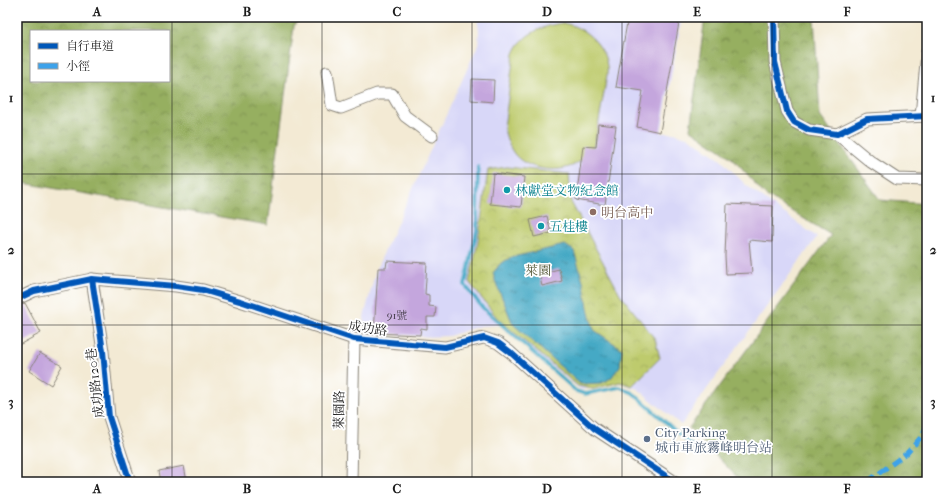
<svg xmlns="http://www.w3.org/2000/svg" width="944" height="499" viewBox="0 0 944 499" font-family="'IM FELL French Canon','Noto Serif TC',serif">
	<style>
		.built { fill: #d8d7f8 }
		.forest { fill: url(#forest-crowns); stroke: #59663e; fill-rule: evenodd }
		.park { fill: url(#park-crowns); stroke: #6d7444 }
		.pitch { fill: #becb6d; stroke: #6d7444 }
		.water { fill: url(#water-ripples); stroke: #306270 }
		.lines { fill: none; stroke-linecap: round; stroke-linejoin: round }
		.stream { stroke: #45a9c5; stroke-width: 3.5 }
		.building { fill: #c4a6dd }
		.street-casing { stroke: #888378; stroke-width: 13 }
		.street { stroke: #fff; stroke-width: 11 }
		.quiet { stroke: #3da2ea; stroke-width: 5; stroke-dasharray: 10 5; stroke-linecap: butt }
		.cycleway-casing { stroke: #fff; stroke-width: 8 }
		.cycleway { stroke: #0057b8; stroke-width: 6 }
		.grid { fill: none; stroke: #1c1c1c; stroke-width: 1; stroke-opacity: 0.55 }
		.culture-dot { fill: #0f9aa8; stroke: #fff; stroke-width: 1.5 }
		.education-dot { fill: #8d6e63; stroke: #fff; stroke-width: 1.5 }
		.service-dot { fill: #5c6f8a; stroke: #fff; stroke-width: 1.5 }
		.labels { text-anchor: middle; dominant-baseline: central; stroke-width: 3.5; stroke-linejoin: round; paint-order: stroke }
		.number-label { font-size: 11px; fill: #463e4c }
		.culture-label { font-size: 13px; fill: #0d838f; stroke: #fff; text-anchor: start }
		.education-label { font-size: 13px; fill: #785e54; stroke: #fff; text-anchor: start }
		.park-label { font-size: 13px; fill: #555938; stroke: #fff }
		.street-label { font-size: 13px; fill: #1c1c1c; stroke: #fff }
		.service-label { font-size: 13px; fill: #4e5e75; stroke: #fff; text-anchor: start }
		.neatline { fill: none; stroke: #1c1c1c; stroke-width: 1.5 }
		.grid-label { font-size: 13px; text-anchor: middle; font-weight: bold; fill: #1c1c1c }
	</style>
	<defs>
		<pattern id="forest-crowns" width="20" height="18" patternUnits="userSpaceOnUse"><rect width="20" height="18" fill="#96af60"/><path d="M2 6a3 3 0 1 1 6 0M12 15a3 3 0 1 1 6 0" fill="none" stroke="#7a8e4e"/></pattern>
		<pattern id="park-crowns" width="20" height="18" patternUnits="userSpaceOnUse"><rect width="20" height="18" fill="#becb6d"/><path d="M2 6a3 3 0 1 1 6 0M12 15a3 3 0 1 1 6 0" fill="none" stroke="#a3ae5e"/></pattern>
		<pattern id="water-ripples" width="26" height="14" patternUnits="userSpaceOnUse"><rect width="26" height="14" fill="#45a9c5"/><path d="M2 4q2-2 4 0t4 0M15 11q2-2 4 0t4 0" fill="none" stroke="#39899f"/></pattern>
	</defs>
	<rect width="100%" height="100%" fill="#fff"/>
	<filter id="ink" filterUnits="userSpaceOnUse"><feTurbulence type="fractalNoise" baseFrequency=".025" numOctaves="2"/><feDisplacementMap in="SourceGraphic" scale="8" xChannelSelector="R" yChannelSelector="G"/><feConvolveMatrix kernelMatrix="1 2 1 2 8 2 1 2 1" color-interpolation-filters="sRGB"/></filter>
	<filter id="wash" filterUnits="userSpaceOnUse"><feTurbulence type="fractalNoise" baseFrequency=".012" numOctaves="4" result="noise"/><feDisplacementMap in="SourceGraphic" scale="16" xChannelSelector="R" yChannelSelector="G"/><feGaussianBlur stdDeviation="0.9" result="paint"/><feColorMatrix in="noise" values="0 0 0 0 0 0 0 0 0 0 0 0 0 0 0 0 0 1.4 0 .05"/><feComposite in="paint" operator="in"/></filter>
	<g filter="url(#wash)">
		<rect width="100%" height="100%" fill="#f3ead4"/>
		<path class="built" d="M 477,17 L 682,17 L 661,133 L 674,133 L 690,138 L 721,160 L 749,188 L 817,237 L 681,425 L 638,389 L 620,383 L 581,390 L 500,325 L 480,326 L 449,336 L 426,337 L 366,332 L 364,317 L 376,270 L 478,45 L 479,31 Z"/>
		<g class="forest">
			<path d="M 17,17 L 299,17 L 294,26 L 268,225 L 17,182 ZM 31,31 L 169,31 L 169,81 L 31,81 Z"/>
			<path d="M 705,17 L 814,17 L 820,116 L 880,200 L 927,204 L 927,482 L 742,482 L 689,428 L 831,235 L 765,195 L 733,159 L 690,129 Z"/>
		</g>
		<path class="park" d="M 507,167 L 569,174 L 571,202 L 620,294 L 655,339 L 660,358 L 632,386 L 620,382 L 593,389 L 578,386 L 498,319 L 469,282 L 478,242 L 488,170 Z"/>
		<path class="pitch" d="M 562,23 C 586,26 610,49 607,75 L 595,143 C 591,150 585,158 579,162 C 563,174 530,171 516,156 C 509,148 506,137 504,128 L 514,54 C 521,34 543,26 562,23 Z"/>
		<path class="water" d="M 565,245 L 574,251 L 583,281 L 589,313 L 594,330 L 622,349 L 620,366 L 611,378 L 602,383 L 580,384 L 513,324 C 509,316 507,308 503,300 C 499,290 496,285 493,273 L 501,263 L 513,257 Z"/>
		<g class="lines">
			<path class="stream" d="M 478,167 L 477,230 L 465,285 L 482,307 L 576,391 L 585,394 L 620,387 L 633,393 L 699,452"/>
		</g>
		<g id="blocks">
			<g class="building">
				<path d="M 628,17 L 680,17 L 660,132 L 637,127 L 643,91 L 616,87 Z"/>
				<path d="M 472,79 L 494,80 L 493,102 L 471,100 Z"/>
				<path d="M 598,124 L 616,126 L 605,205 L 576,200 L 583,146 L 596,147 Z"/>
				<path d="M 493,173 L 524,177 L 521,207 L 490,204 Z"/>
				<path d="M 727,204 L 773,206 L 772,242 L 749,240 L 752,273 L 726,274 L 725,256 Z"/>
				<path d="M 547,216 L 551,233 L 534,237 L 530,220 Z"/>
				<path d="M 387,261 L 427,263 L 425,294 L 429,295 L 429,306 L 436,307 L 435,317 L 427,317 L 427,329 L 421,328 L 420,335 L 374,333 L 378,268 L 386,268 Z"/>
				<path d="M 559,269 L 562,281 L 542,286 L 539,274 Z"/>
				<path d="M 25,303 L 41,333 L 17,346 L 17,306 Z"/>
				<path d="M 40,353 L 62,366 L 51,385 L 29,371 Z"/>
				<path d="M 184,466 L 187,482 L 161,482 L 159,471 Z"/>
			</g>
		</g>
	</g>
	<g filter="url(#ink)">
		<use href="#blocks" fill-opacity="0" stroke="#888378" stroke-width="1"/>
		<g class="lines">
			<defs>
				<g id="street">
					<path d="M 774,17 L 775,62 L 787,111 L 794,122 L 809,130 L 837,134 L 867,119 L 927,116"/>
					<path d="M 327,72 L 332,105 L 341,108 L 377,94 L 392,94 L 405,116 L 432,136"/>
					<path d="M 921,116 L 927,52"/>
					<path d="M 837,134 L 871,162 L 897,179 L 927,180"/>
					<path d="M 92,279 L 103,351 L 109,417 L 130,482"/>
					<path d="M 17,299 L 34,291 L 92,279 L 176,286 L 203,290 L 240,301 L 354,339 L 445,347 L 484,338 L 498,343 L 510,352 L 595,429 L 675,482"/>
					<path d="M 351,482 L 354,339"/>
				</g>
			</defs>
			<use href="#street" class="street-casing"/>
			<use href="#street" class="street"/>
			<path class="quiet" d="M 867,482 L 907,453 L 922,436 L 927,425"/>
			<defs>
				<g id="cycleway">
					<path d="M 774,17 L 775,62 L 787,111 L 794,122 L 809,130 L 837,134 L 867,119 L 927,116"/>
					<path d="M 92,279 L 103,351 L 109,417 L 130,482"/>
					<path d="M 17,299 L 34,291 L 92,279 L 176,286 L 203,290 L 240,301 L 354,339 L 445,347 L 484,338 L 498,343 L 510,352 L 595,429 L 675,482"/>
				</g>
			</defs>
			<use href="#cycleway" class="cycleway-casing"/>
			<use href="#cycleway" class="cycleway"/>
		</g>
	</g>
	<path class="grid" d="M 172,17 L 172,482M 322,17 L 322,482M 472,17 L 472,482M 622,17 L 622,482M 772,17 L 772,482M 17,174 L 927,174M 17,325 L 927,325"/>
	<g class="culture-dot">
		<circle cx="507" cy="190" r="4"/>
		<circle cx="541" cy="226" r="4"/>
	</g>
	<circle class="education-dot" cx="593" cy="212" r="4"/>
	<circle class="service-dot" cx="647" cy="439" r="4"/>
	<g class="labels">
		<g class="number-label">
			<text x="397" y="315">91號</text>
		</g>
		<g class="culture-label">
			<text x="515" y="190">林獻堂文物紀念館</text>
			<text x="549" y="226">五桂樓</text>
		</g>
		<g class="education-label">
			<text x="601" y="212">明台高中</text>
		</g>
		<g class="park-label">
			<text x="538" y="270">萊園</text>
		</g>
		<g class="street-label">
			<text transform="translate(368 328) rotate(9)">成功路</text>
			<text transform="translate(95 383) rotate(-97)">成功路120巷</text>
			<text transform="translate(339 410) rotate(-89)">萊園路</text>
		</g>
		<g class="service-label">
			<text x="655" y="432">City Parking<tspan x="655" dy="15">城市車旅霧峰明台站</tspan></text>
		</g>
	</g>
	<rect width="944" height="499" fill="none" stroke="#fff" stroke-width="44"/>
	<rect x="30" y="30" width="140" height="52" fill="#ffffff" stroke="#a4a4a4"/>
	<rect x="38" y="43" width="20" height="6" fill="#0057b8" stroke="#a4a4a4"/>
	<text x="66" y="50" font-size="12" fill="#1c1c1c">自行車道</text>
	<rect x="38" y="63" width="20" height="6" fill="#3da2ea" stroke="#a4a4a4"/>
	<text x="66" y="70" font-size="12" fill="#1c1c1c">小徑</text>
	<rect x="22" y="22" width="900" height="455" class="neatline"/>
	<g class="grid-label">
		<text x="97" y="16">A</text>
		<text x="247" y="16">B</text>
		<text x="397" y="16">C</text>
		<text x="547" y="16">D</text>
		<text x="697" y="16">E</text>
		<text x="847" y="16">F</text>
		<text x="11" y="102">1</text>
		<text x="933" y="102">1</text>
		<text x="11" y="254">2</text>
		<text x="933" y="254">2</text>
		<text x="11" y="406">3</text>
		<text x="933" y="406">3</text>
		<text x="97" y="493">A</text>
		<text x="247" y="493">B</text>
		<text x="397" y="493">C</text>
		<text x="547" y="493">D</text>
		<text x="697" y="493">E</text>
		<text x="847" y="493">F</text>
	</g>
</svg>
